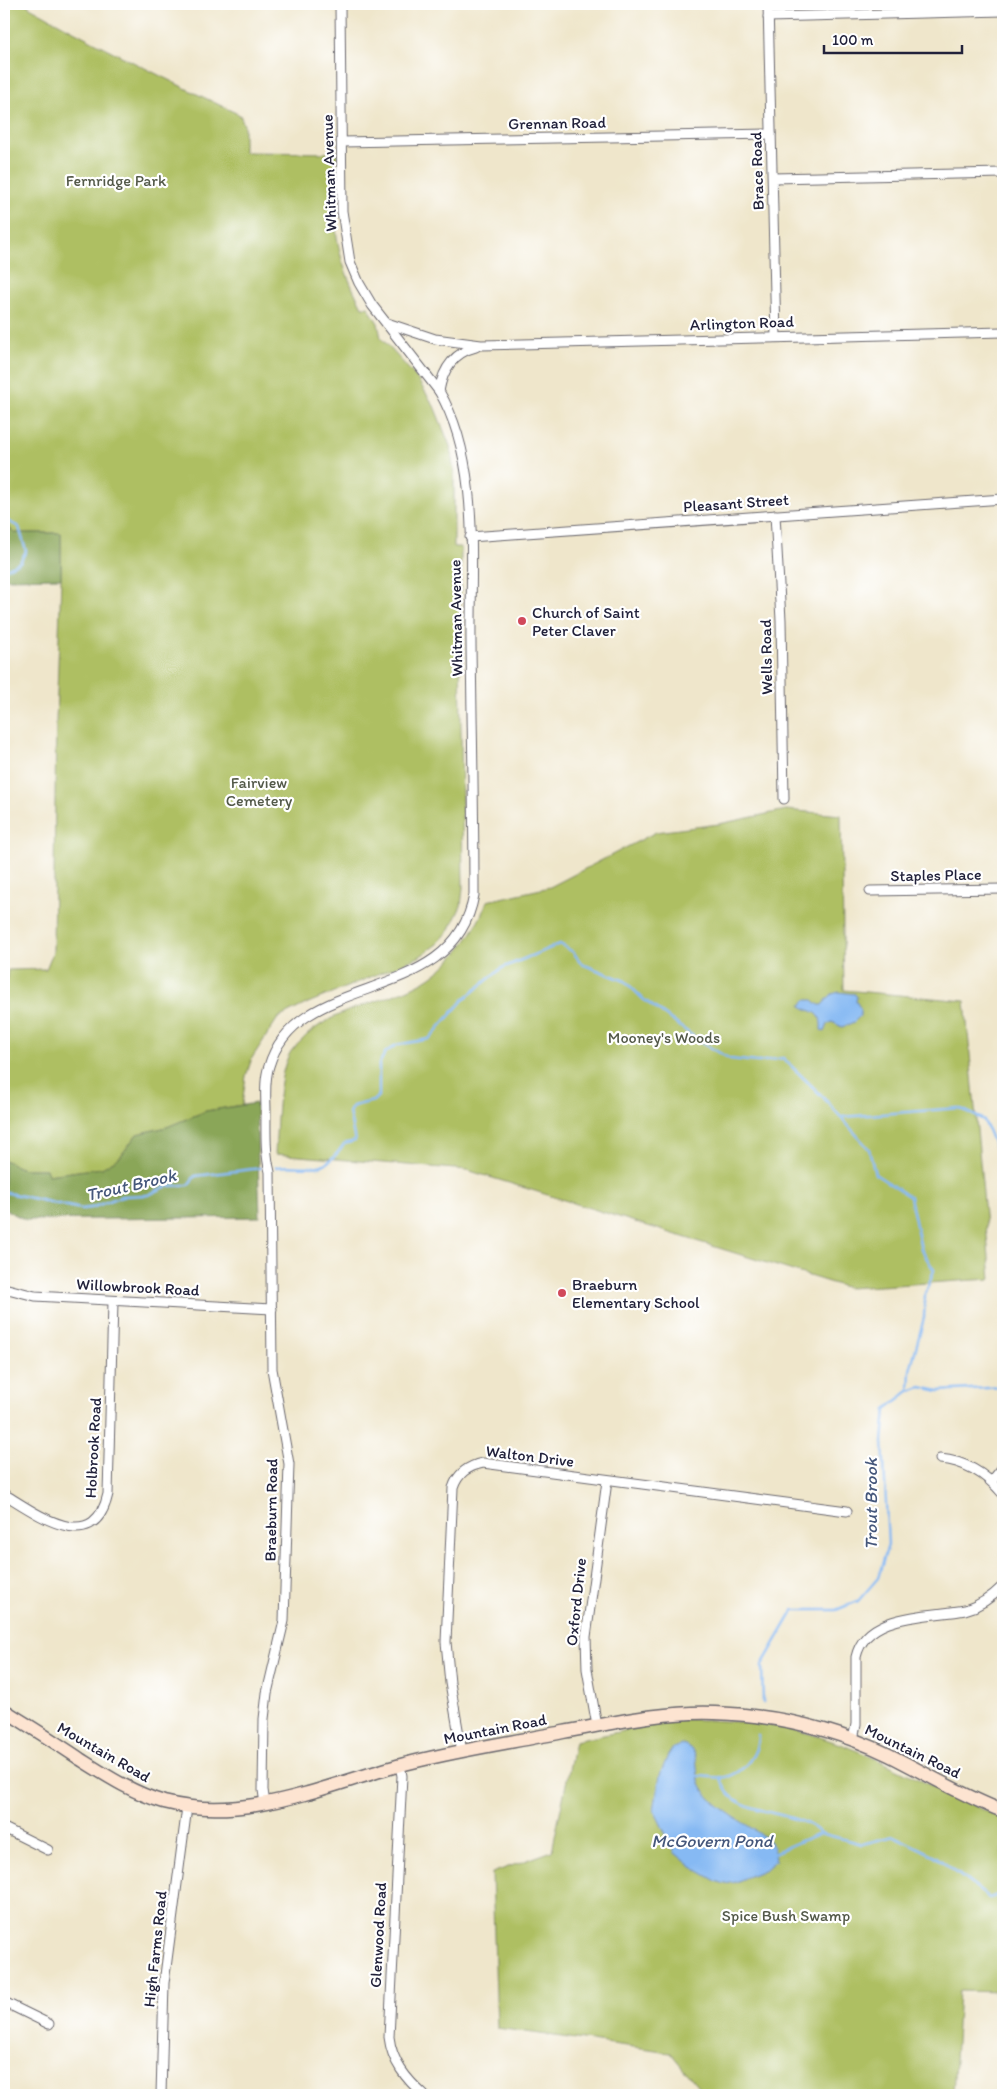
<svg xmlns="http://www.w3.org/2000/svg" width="1007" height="2099" viewBox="0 0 1007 2099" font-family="Itim,sans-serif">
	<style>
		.green { fill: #aebf62; stroke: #68704e }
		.forest { fill: #8aa658; stroke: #56644a }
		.water { fill: #86b9f3; stroke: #546e97 }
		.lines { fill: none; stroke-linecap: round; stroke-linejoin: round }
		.stream { stroke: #86b9f3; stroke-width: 2.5 }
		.street-casing { stroke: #6a676d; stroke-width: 11 }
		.secondary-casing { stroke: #6a676d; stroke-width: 15 }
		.street { stroke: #fff; stroke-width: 9 }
		.secondary { stroke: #fde4d1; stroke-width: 12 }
		.poi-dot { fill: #d1495b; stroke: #fff; stroke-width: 2 }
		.labels { text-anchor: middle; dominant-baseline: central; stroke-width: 4.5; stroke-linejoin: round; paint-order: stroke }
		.street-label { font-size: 16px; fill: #22223b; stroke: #fff }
		.park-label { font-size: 16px; fill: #535949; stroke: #fff }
		.poi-label { font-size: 16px; fill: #22223b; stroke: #fff; text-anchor: start }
		.water-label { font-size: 18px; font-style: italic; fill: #45577b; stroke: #fff }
	</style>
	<rect width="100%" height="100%" fill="#fff"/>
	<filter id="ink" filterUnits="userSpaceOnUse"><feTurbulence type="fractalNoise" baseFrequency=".02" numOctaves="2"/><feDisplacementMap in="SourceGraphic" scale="10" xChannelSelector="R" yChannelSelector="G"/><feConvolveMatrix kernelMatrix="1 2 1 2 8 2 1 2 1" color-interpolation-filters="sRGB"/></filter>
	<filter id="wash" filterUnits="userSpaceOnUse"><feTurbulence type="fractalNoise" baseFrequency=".0096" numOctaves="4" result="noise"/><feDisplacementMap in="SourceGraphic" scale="20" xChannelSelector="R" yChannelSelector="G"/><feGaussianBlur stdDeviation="1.12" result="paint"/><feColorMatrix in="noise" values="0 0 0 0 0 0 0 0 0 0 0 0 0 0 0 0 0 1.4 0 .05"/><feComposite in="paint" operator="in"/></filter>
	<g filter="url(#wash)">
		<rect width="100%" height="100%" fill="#efe6cb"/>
		<g class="green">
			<path d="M 4,4 L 28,4 L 28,6 C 97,45 168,80 240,115 L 244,125 L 244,152 L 337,153 L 337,162 L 334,164 C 334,224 333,253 362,307 L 368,307 L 378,323 L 381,338 L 416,377 L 434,406 L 450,446 L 454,473 L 454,547 L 461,547 L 460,645 L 463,888 L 461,906 L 449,931 L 437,944 L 419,957 L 308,1003 L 278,1018 L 252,1058 L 246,1076 L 242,1105 L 206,1111 L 167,1127 L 137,1134 L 120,1157 L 102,1168 L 48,1175 L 46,1169 L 23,1169 L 4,1160 L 4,995 L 8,970 L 46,969 L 53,952 L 56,722 L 61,578 L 61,533 L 15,533 L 4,523 Z"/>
			<path d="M 786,810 L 841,815 L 844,990 L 965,1001 L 991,1279 L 848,1288 L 467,1170 L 275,1154 C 277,1127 277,1075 290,1053 C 292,1049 297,1045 300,1042 C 332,1007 379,1005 419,984 C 449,969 476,933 487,901 L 550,887 L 656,832 L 719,824 Z"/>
			<path d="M 681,1719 C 727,1721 775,1722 820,1737 C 883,1757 941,1794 1003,1818 L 1003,1992 L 959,1991 L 953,2095 L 705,2095 L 670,2052 L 497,2028 L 492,1873 L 552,1851 L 575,1741 Z"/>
		</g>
		<g class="forest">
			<path d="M 4,523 L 15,533 L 61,533 L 61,578 L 4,579 Z"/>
			<path d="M 256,1103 L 260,1217 L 26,1220 L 4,1209 L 4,1160 L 23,1169 L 46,1169 L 48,1175 L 102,1168 L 120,1157 L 137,1134 L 167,1127 L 206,1111 Z"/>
		</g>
		<g class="water">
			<path d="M 839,992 L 855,994 L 857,997 L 856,1001 L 860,1008 L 860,1016 L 854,1022 L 842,1027 L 832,1022 L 828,1024 L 825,1032 L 821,1030 C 822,1009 813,1014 801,1006 L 805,1000 L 813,1000 L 819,1005 L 822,1005 L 832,994 Z"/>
			<path d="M 683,1744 C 702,1752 694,1767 700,1783 C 711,1809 751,1824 770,1842 C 774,1846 775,1855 776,1860 L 766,1869 L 745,1878 L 736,1882 L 725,1884 L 716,1881 L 692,1867 L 675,1853 L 654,1810 L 660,1775 L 668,1755 L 673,1748 Z"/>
		</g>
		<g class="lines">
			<g class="stream">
				<path d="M 4,519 L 19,527 L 26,551 L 20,562 L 4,570"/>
				<path d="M 842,1117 L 959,1108 L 984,1120 L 1003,1167 L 999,1213 L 1003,1232"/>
				<path d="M 276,1167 C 310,1163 322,1178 344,1144 L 355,1141 L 349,1112 L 353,1106 L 373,1101 L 379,1095 L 379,1064 L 385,1053 L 396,1045 L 429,1039 L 464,999 L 502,968 L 560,944 L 573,952 L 582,964 L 625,981 L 643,999 L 701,1042 L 730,1059 L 758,1062 L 783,1058 L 822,1096 L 869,1149 L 875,1174 L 910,1197 L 921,1249 L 934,1270 L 925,1295 L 924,1318 L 910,1370 L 909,1391 L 886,1409 L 883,1441 L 888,1545 L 878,1578 L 858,1601 L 836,1610 L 794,1610 L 762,1665 L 763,1703"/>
				<path d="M 4,1192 L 81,1209 L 91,1208 L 122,1196 L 148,1195 L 167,1186 L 188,1185 L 195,1176 L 261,1168"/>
				<path d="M 909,1391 L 921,1387 L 939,1391 L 1003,1387"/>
				<path d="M 698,1776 C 707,1776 716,1779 726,1777 C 744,1773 759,1753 758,1735"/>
				<path d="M 721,1777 C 728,1819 794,1806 820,1833"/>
				<path d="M 771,1854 L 820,1833 L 862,1844 L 894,1836 L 935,1856 L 989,1898 L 1003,1894"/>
			</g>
		</g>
	</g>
	<g filter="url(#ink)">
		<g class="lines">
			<defs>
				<g id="street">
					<path d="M 768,4 L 776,337"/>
					<path d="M 768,17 L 1003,11"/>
					<path d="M 342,142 L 771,134"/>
					<path d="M 773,178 L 1003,173"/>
					<path d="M 387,323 L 435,339 L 481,345 L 1003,332"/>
					<path d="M 439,391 C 443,369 453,353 476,347"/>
					<path d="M 775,515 L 781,620 L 784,799"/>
					<path d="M 470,537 L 1003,499"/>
					<path d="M 870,891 L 1003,889"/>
					<path d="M 4,1288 L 35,1296 L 272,1309"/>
					<path d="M 940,1459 C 966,1461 986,1474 1003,1494"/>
					<path d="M 992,1481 L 1003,1467"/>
					<path d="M 4,1494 C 37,1514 94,1557 108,1494 L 113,1302"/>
					<path d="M 597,1726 L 587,1669 L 586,1637 L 607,1481"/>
					<path d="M 853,1740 L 856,1724 L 856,1657 C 866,1612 930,1617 965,1610 C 980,1606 992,1597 1003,1586"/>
					<path d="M 462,1752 L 450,1683 L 446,1642 L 453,1488 C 458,1473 468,1466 483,1463 L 847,1511"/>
					<path d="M 400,1765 L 402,1776 L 389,2037 C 392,2062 406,2079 424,2095"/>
					<path d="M 265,1804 L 263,1790 L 264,1719 L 267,1693 L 284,1621 L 289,1464 L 272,1369 L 270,1172 C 265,1152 266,1132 266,1111 C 266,1097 264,1080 269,1066 C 298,968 454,1009 474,895 C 474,812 472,728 471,644 C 470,564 481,462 439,391 L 372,305 L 359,283 L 350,262 L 342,211 L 340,4"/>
					<path d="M 4,1828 L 48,1850"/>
					<path d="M 4,2002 L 49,2024"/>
					<path d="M 161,2095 L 164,1983 L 187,1807"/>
				</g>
				<path id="secondary" d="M 4,1710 C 29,1726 55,1742 80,1759 C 107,1776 133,1793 164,1802 C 244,1823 321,1787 397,1766 C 451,1751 508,1743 563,1732 C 613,1723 664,1711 715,1713 C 775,1715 835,1729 889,1755 C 927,1774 963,1796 1003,1811"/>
			</defs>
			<use href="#street" class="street-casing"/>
			<use href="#secondary" class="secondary-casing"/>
			<use href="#street" class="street"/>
			<use href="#secondary" class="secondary"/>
		</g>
	</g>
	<g class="poi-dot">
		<circle cx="522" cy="621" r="5"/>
		<circle cx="562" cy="1293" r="5"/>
	</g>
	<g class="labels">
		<g class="street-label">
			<text transform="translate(557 123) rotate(-1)">Grennan Road</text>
			<text transform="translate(757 171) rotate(-92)">Brace Road</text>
			<text transform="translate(329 173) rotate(-92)">Whitman Avenue</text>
			<text transform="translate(742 323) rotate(-2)">Arlington Road</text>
			<text transform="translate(736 503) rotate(-4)">Pleasant Street</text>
			<text transform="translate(456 618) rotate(-91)">Whitman Avenue</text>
			<text transform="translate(766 657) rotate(-91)">Wells Road</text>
			<text transform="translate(936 875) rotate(-1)">Staples Place</text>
			<text transform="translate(138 1287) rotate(3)">Willowbrook Road</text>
			<text transform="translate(93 1448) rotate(-87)">Holbrook Road</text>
			<text transform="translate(530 1456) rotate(7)">Walton Drive</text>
			<text transform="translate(271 1510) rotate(-89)">Braeburn Road</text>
			<text transform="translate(576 1602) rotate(-84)">Oxford Drive</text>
			<text transform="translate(495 1729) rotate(-11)">Mountain Road</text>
			<text transform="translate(913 1751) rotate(26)">Mountain Road</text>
			<text transform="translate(104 1752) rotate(30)">Mountain Road</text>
			<text transform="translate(378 1935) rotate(-87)">Glenwood Road</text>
			<text transform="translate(155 1949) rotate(-84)">High Farms Road</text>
		</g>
		<g class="park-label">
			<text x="116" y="180">Fernridge Park</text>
			<text x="259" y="782">Fairview<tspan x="259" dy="18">Cemetery</tspan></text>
			<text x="664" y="1037">Mooney's Woods</text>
			<text x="786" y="1915">Spice Bush Swamp</text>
		</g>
		<g class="poi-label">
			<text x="532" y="612">Church of Saint<tspan x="532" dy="18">Peter Claver</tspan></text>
			<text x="572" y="1284">Braeburn<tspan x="572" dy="18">Elementary School</tspan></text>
		</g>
		<g class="water-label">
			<text transform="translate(131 1185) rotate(-13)">Trout Brook</text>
			<text transform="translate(871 1504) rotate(-90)">Trout Brook</text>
			<text x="712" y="1841">McGovern Pond</text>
		</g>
	</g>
	<rect width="1007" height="2099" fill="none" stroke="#fff" stroke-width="20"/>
	<path d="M824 45v8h138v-8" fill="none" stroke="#22223b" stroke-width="2.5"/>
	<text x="832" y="45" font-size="15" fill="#22223b" stroke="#ffffff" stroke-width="4" paint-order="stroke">100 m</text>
</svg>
